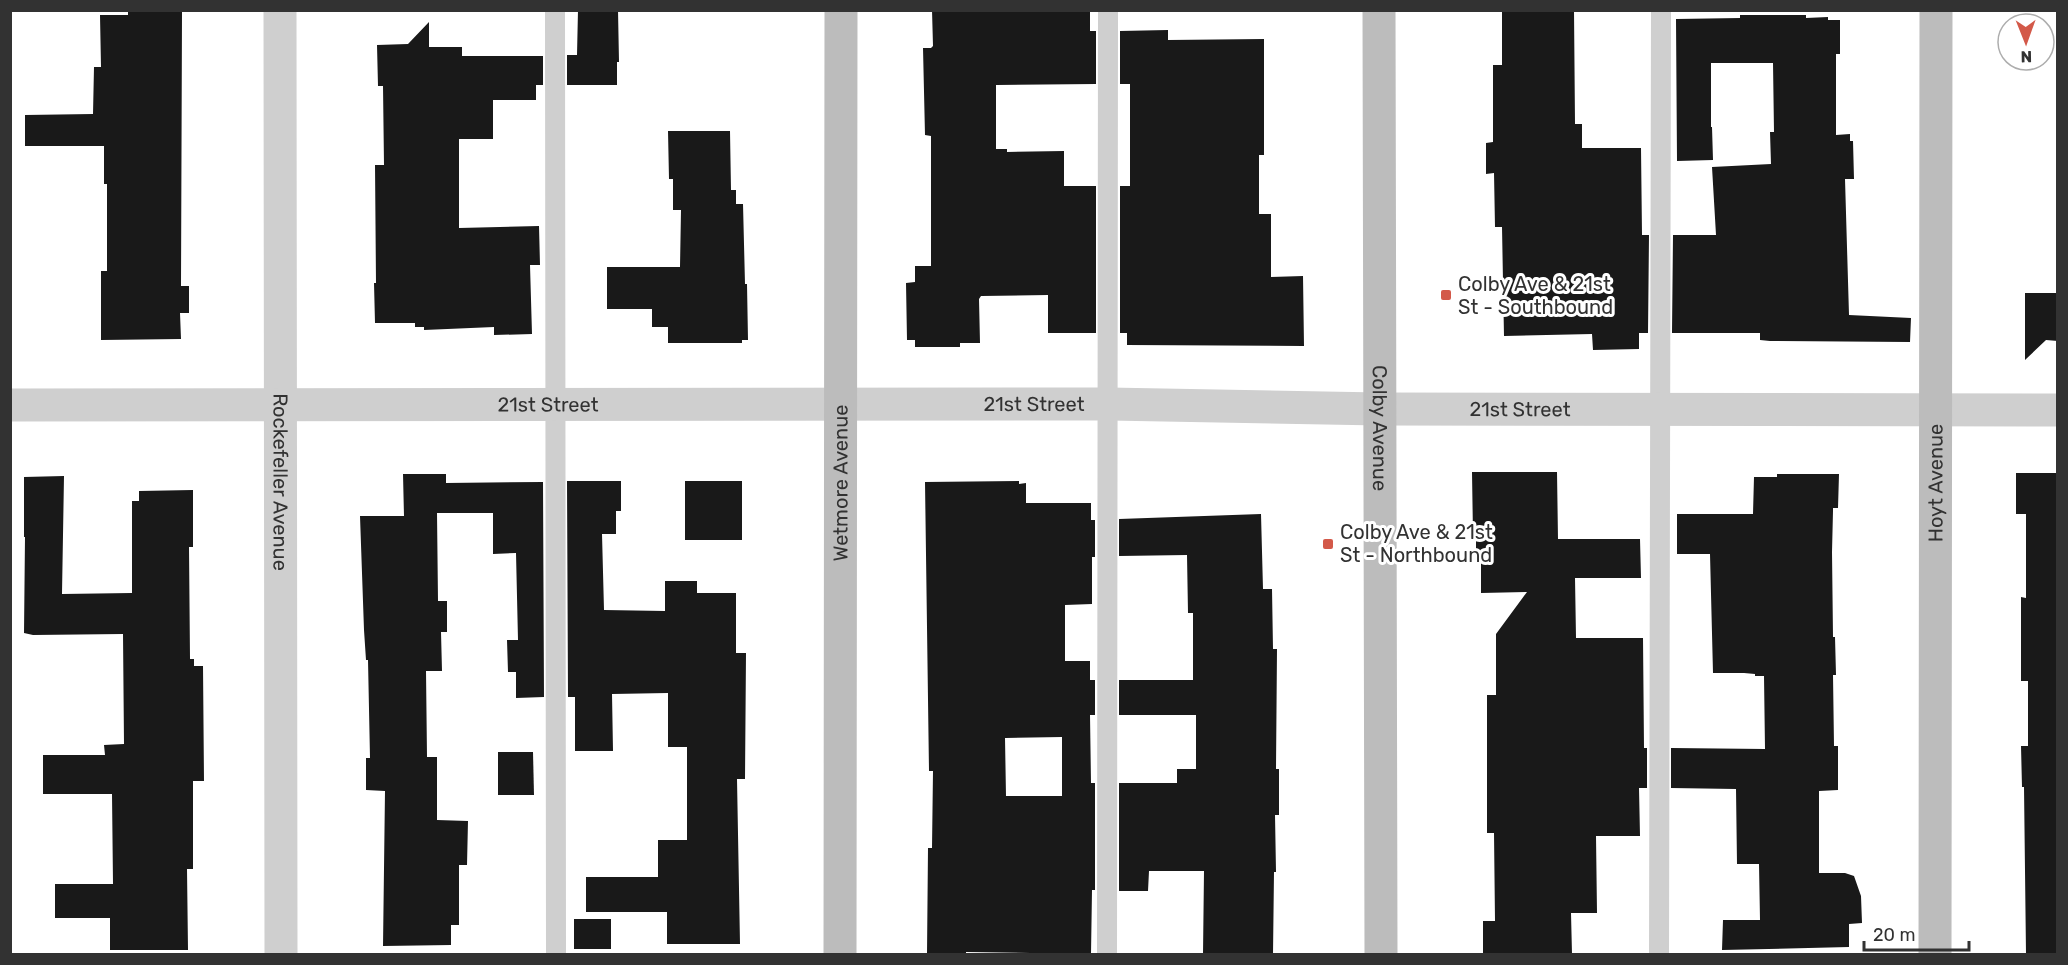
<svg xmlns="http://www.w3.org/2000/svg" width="2068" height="965" viewBox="0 0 2068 965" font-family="Rubik,sans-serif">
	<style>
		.building { fill: #191919; fill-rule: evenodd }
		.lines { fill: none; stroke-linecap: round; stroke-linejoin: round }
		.lane { stroke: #cfcfcf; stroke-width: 20 }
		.street { stroke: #cfcfcf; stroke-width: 33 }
		.secondary { stroke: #bcbcbc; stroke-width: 33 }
		.poi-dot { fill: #d35949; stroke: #fff; stroke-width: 2 }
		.labels { text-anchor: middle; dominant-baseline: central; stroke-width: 6; stroke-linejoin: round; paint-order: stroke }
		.poi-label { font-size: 20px; fill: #323232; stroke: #fff; text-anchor: start }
		.street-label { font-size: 20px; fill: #323232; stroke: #fff }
	</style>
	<rect width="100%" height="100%" fill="#fff"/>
	<g class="building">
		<path d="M 578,10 L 618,10 L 619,62 L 617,62 L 617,85 L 567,85 L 567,55 L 577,55 Z"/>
		<path d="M 932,10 L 1090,10 L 1090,31 L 1096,31 L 1096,84 L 996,85 L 996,149 L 1007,149 L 1007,152 L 1064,151 L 1064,186 L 1096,186 L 1096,333 L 1048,333 L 1048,295 L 981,296 L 979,299 L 980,343 L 960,343 L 960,347 L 915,347 L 915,340 L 907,340 L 906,283 L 915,282 L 915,266 L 931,266 L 931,136 L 925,135 L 923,48 L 931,48 L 933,46 Z"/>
		<path d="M 1502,10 L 1574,10 L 1575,124 L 1582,124 L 1582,148 L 1641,148 L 1642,235 L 1649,235 L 1648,333 L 1639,333 L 1639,349 L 1593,350 L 1592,334 L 1504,336 L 1502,227 L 1495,227 L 1494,173 L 1486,174 L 1486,143 L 1493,142 L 1493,65 L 1502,65 Z"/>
		<path d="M 128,12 L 182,12 L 181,286 L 189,286 L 189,313 L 180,313 L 181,339 L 101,340 L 101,271 L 107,271 L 107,184 L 104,184 L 104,146 L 25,146 L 25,115 L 93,114 L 94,67 L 101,67 L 100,15 L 128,15 Z"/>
		<path d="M 1740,15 L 1806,15 L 1806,18 L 1828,17 L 1828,20 L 1840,20 L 1840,54 L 1836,54 L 1836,135 L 1850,134 L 1850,141 L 1853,141 L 1854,179 L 1845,179 L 1849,315 L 1911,318 L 1910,342 L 1770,341 L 1760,340 L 1760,333 L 1672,333 L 1673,235 L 1716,235 L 1712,167 L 1771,164 L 1770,132 L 1774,132 L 1773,63 L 1711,63 L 1711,127 L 1712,127 L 1713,160 L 1677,161 L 1676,19 L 1740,18 Z"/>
		<path d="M 429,22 L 429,47 L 462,47 L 462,56 L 543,56 L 543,85 L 536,85 L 536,100 L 493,100 L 493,139 L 459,139 L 459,228 L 539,226 L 540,265 L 530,265 L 532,334 L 494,335 L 494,327 L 424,330 L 424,327 L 415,327 L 415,323 L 375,323 L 374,283 L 376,283 L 375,165 L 384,165 L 383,86 L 378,86 L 377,45 L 408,44 Z"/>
		<path d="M 1168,30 L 1168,40 L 1264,39 L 1264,155 L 1259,155 L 1259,214 L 1271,214 L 1271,277 L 1303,276 L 1304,346 L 1127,345 L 1127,333 L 1120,333 L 1120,186 L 1130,186 L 1130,84 L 1120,84 L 1120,31 Z"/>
		<path d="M 668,131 L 730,131 L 731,190 L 736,190 L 736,204 L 743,204 L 745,284 L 747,284 L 748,340 L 742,340 L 742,343 L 668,343 L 668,327 L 652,327 L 652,309 L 607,309 L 607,267 L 680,267 L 681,210 L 673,210 L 673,179 L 669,179 Z"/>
		<path d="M 2025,293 L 2058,293 L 2058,341 L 2046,340 L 2025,360 Z"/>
		<path d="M 1472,472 L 1557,472 L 1558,539 L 1640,539 L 1641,578 L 1575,578 L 1576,638 L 1643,638 L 1644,748 L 1647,748 L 1647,788 L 1639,788 L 1640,836 L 1596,836 L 1597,913 L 1571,913 L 1572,954 L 1483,954 L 1483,921 L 1495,921 L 1494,833 L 1487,833 L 1487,695 L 1496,695 L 1496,634 L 1527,592 L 1481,593 L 1481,563 L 1476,563 L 1476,535 L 1473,535 Z"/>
		<path d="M 2016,473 L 2058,473 L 2058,954 L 2026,954 L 2024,787 L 2022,787 L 2021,746 L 2028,746 L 2028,681 L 2021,681 L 2021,597 L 2026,598 L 2026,514 L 2016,514 Z"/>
		<path d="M 403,474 L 446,474 L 446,483 L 543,482 L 544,697 L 516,698 L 516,672 L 508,672 L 507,640 L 518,640 L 516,553 L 493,554 L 493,513 L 437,513 L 438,601 L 447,601 L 447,632 L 441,632 L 442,671 L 426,671 L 427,757 L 437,757 L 437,820 L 468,821 L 467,865 L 459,865 L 459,925 L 451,925 L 451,945 L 383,946 L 385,791 L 366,790 L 366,758 L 370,758 L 368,660 L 366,660 L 364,630 L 360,516 L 404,516 Z"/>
		<path d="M 1777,474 L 1839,474 L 1838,508 L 1833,508 L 1833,511 L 1832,552 L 1833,637 L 1835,637 L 1836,675 L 1833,675 L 1834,746 L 1838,746 L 1838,790 L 1819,791 L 1819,873 L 1845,873 L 1854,876 L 1861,896 L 1862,923 L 1849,924 L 1849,947 L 1722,950 L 1723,920 L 1760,920 L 1759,864 L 1737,864 L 1736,789 L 1671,788 L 1671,748 L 1765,749 L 1764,676 L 1755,676 L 1755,674 L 1744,673 L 1713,673 L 1710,554 L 1677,554 L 1677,514 L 1753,514 L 1754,477 L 1777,477 Z"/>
		<path d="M 64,476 L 62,594 L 132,593 L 132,501 L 139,501 L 139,491 L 193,490 L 193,547 L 189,547 L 190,659 L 194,659 L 194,666 L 203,666 L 204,781 L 193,781 L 193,869 L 187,869 L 188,950 L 110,950 L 110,918 L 55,918 L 55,884 L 113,884 L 112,794 L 43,794 L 43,755 L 105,755 L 104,745 L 124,744 L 123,634 L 33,635 L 24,633 L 25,537 L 24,537 L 24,477 Z"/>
		<path d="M 567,481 L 621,481 L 621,511 L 616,511 L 616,534 L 602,534 L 604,610 L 665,611 L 665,581 L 697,581 L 697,593 L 736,593 L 736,653 L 746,653 L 745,779 L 737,779 L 740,944 L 667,944 L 667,912 L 586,912 L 586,877 L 658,877 L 658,840 L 687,840 L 687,747 L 668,747 L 668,693 L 612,694 L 613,751 L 575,751 L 575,697 L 568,697 Z"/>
		<rect x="685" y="481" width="57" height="59"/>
		<path d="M 1019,481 L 1019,484 L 1026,483 L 1026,503 L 1091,503 L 1091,520 L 1095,520 L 1095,557 L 1092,557 L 1092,604 L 1065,605 L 1065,661 L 1090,661 L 1090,680 L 1095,680 L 1095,715 L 1090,715 L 1091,783 L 1095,783 L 1095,890 L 1092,890 L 1091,954 L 966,952 L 966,954 L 927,954 L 928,848 L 932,848 L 933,771 L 929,771 L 925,482 ZM 1062,737 L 1062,796 L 1006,796 L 1005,738 Z"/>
		<path d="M 1261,514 L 1263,589 L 1272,589 L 1273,649 L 1277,649 L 1276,769 L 1279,769 L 1279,815 L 1275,815 L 1276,872 L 1274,872 L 1273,954 L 1203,954 L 1204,871 L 1149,871 L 1148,891 L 1119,891 L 1119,783 L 1177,783 L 1177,769 L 1196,769 L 1196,715 L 1119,715 L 1119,680 L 1193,680 L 1193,613 L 1188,613 L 1187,555 L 1119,556 L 1119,519 Z"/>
		<path d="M 498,752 L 533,752 L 534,795 L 498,795 Z"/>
		<rect x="574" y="919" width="37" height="30"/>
	</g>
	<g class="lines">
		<g class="lane">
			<path d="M 555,10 L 556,954"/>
			<path d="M 1107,954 L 1108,10"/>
			<path d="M 1659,954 L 1661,10"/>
		</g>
		<g class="street">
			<path id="s1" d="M 280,10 L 281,954"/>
			<path id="s2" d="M 10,405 L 1109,404 L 1380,409 L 2058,410"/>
		</g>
		<g class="secondary">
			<path id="s3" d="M 1379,10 L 1381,954"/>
			<path id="s4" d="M 840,954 L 841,10"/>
			<path id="s5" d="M 1935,954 L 1936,10"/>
		</g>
	</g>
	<g class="poi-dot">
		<rect x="1440" y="289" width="12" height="12" rx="3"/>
		<rect x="1322" y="538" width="12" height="12" rx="3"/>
	</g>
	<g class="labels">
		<g class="poi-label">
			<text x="1458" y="284">Colby Ave &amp; 21st<tspan x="1458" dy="23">St - Southbound</tspan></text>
			<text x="1340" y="532">Colby Ave &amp; 21st<tspan x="1340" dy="23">St - Northbound</tspan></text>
		</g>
		<g class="street-label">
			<text stroke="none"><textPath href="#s2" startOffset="538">21st Street</textPath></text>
			<text stroke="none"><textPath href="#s2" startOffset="1024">21st Street</textPath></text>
			<text stroke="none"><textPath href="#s2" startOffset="1510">21st Street</textPath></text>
			<text stroke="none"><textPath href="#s3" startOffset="418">Colby Avenue</textPath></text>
			<text stroke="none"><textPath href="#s4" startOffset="471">Wetmore Avenue</textPath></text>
			<text stroke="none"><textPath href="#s1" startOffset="472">Rockefeller Avenue</textPath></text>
			<text stroke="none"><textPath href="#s5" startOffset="471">Hoyt Avenue</textPath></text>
		</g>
	</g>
	<rect width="2068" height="965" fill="none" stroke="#323232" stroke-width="24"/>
	<g transform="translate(2026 42) rotate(179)"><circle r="28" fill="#ffffff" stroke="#adadad" stroke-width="1.5"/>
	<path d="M0-4.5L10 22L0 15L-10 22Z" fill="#d35949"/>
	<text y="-9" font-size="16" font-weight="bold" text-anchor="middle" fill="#323232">N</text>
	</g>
	<path d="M1864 941v9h105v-9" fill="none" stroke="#323232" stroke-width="3"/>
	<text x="1873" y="941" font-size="18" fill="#323232" stroke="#ffffff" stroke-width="4.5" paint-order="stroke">20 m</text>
</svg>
